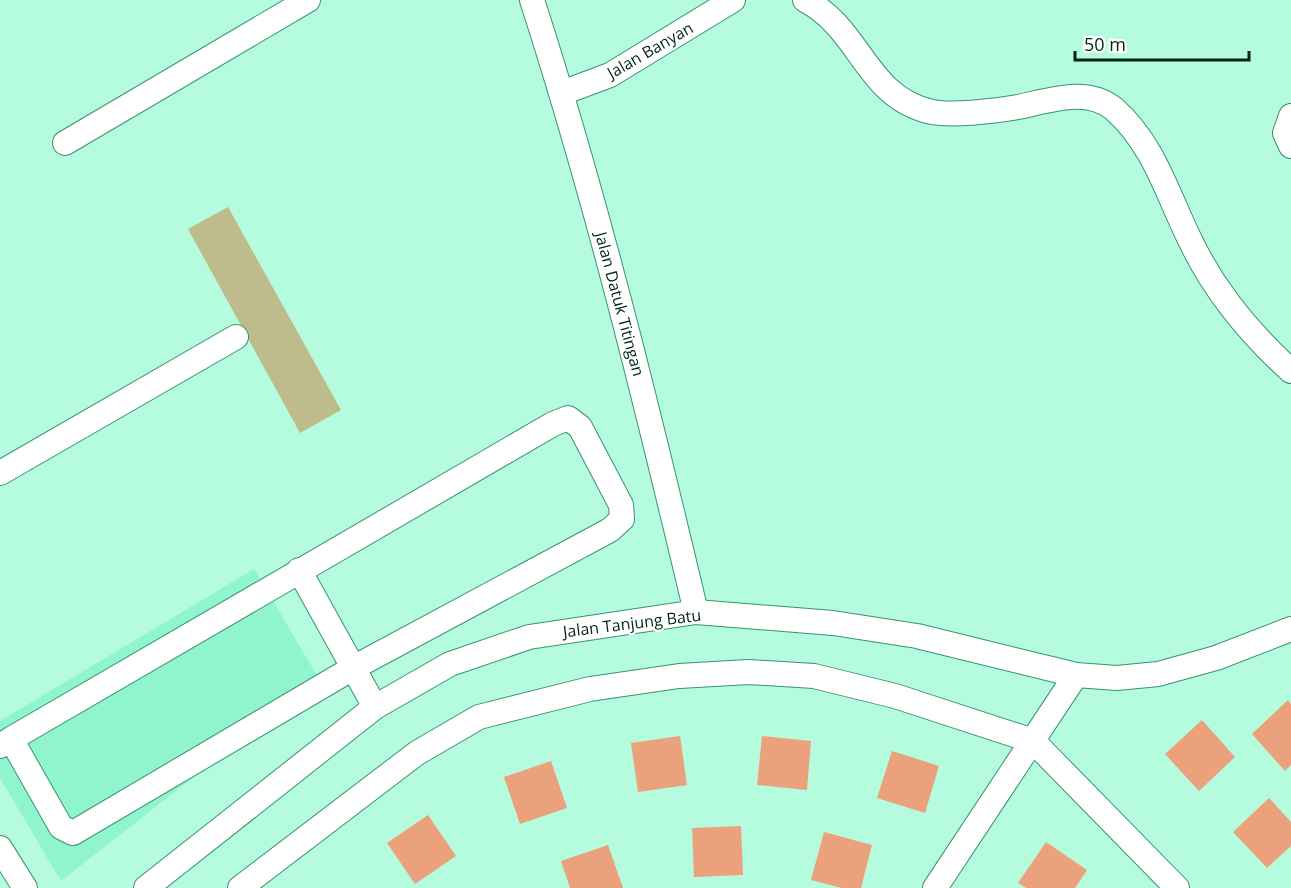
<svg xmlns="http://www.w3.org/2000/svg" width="1291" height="888" viewBox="0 0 1291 888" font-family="'Open Sans',sans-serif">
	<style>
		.built { fill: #90f5cd }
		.green { fill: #bebc8c }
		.building { fill: #eca17d }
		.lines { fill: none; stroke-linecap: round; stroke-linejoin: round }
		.minor-casing { stroke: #369373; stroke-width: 26 }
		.minor { stroke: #fff; stroke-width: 24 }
		.labels { text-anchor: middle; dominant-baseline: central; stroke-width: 4.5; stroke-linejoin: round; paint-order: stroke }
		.street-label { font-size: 16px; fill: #002518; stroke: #fff }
	</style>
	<rect width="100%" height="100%" fill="#b5fbdd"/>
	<path class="built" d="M 254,569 L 328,694 L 218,758 L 61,881 L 0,778 L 0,721 Z"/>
	<path class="green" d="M 228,207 L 341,410 L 300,433 L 188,229 Z"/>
	<g class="building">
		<path d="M 1288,700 L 1291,704 L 1291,765 L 1285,771 L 1252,734 Z"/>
		<path d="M 1202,720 L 1235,757 L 1199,791 L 1165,754 Z"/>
		<path d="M 680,736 L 687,785 L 638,792 L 631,743 Z"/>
		<path d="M 762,736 L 811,741 L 807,790 L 757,785 Z"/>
		<path d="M 892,751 L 939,766 L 925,813 L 877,798 Z"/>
		<path d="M 551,761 L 567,808 L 520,824 L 504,777 Z"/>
		<path d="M 1269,798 L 1291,822 L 1291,846 L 1267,868 L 1233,832 Z"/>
		<path d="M 428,815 L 456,856 L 415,884 L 387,843 Z"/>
		<path d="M 741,826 L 743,875 L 694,877 L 692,828 Z"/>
		<path d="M 824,832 L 872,845 L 861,888 L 842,888 L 811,880 Z"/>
		<path d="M 1046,842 L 1087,870 L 1075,888 L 1026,888 L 1018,883 Z"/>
		<path d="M 608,845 L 623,888 L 570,888 L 561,861 Z"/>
	</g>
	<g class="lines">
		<defs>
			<g id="minor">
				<path d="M 532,0 C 597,201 647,406 696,612"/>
				<path d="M 805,0 C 862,30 865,97 932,112 C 953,116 996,111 1018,107 C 1048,101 1087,86 1114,109 C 1154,144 1168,196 1191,242 C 1215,292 1250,334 1291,371"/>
				<path d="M 562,93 L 610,75 L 733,0"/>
				<path d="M 1291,116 L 1285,133 L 1291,146"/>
				<path d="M 65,143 L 308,0"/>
				<path d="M 0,473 L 236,337"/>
				<path d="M 299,570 L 375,707"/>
				<path d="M 0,746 L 11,739 L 553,424 L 568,418 L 580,427 L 621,505 L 622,519 L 610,530 L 353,668 L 73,833 L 61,827 L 11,739"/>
				<path d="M 0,848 L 25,888"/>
				<path d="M 146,888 L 375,707 L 450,664 L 529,637 L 696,612 L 833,623 L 917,636 L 1076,675 L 1117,678 L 1158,674 L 1216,658 L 1291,629"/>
				<path d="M 240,888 L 417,753 L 479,717 L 590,689 L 679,676 L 749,672 L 814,676 L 895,696 L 1033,741 L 1177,888"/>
				<path d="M 935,888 L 1076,675"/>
			</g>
		</defs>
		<use href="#minor" class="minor-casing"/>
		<use href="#minor" class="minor"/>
	</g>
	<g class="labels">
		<g class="street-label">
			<text transform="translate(650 50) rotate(-30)">Jalan Banyan</text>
			<text transform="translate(620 304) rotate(75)">Jalan Datuk Titingan</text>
			<text transform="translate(632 623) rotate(-7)">Jalan Tanjung Batu</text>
		</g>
	</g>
	<path d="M1075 51v9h174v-9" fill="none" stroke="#002518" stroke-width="3"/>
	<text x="1084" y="51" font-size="18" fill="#002518" stroke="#ffffff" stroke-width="4.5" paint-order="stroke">50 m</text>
</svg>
